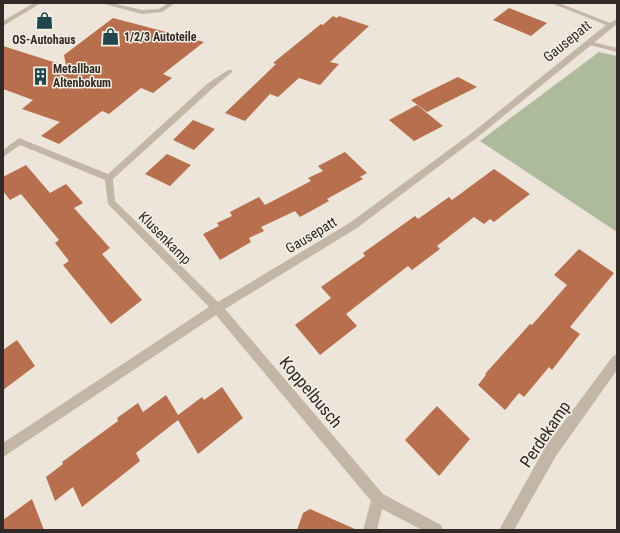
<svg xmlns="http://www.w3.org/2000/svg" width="620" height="533" viewBox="0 0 620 533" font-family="'Roboto Condensed',sans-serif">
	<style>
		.green { fill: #adba9b }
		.building { fill: #b76f4d }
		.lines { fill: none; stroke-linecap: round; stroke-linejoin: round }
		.service { fill: #c4b6a6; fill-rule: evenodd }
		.minor { fill: #c4b6a6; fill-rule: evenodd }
		.labels { text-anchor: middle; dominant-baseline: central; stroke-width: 3; stroke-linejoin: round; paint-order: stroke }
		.far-poi-label { font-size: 12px; font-weight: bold; fill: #312a26; stroke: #f6efe4; text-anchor: start }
		.street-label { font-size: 14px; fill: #312a26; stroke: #f6efe4 }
		.near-street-label { font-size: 17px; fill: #312a26; stroke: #f6efe4 }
	</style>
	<rect width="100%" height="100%" fill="#ede5d9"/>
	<path class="green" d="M 599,52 L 617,56 L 617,232 L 480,141 Z"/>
	<g class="building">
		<path d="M 509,8 L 547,23 L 531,36 L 493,20 Z"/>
		<path d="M 333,16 L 337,18 L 339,16 L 369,26 L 330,62 L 339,64 L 320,85 L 299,78 L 278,97 L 270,94 L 245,121 L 225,113 L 276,64 L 273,63 L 321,24 L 323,25 Z"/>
		<path d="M 113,18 L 204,42 L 163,74 L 172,78 L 153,93 L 141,88 L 109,114 L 102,111 L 59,144 L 41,136 L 60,122 L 22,109 L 33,100 L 3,89 L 3,46 L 66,66 L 64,55 Z"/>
		<path d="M 458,77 L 477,87 L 427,112 L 411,100 Z"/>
		<path d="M 417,105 L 443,126 L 414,141 L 389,120 Z"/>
		<path d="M 193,120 L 215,129 L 194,150 L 173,140 Z"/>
		<path d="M 345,152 L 367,173 L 360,177 L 363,179 L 327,199 L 329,201 L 300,217 L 295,211 L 261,227 L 264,231 L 249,238 L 251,242 L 220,260 L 203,234 L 219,226 L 217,223 L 232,216 L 230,212 L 259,197 L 265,205 L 311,181 L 308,178 L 323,171 L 318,166 Z"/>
		<path d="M 167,154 L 191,165 L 170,186 L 145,174 Z"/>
		<path d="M 26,165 L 50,193 L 66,184 L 83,203 L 74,208 L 110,248 L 102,254 L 142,300 L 111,324 L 63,265 L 69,261 L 55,243 L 59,240 L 21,194 L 10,200 L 3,191 L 3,177 Z"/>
		<path d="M 494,169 L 530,194 L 494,222 L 490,219 L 484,224 L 474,217 L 437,246 L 440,249 L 412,270 L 408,266 L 346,314 L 357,326 L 320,355 L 295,325 L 331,298 L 321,287 L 365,256 L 363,253 L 415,216 L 418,219 L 449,197 L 452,200 Z"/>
		<path d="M 579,249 L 614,273 L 570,327 L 580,334 L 552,370 L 549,367 L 524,397 L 519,393 L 505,410 L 478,385 L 486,375 L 485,374 L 530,324 L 532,325 L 567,285 L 554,275 Z"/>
		<path d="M 17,340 L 35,366 L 3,390 L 3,350 Z"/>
		<path d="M 222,387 L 243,418 L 198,454 L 178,420 L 136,453 L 140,461 L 82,507 L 73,487 L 55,501 L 46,477 L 63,464 L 62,462 L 118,421 L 117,418 L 138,403 L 143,412 L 166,395 L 178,415 L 202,397 L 204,400 Z"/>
		<path d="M 437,406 L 470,439 L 439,476 L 405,440 Z"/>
		<path d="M 32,499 L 44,530 L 3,530 L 3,520 Z"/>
		<path d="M 310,509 L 357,530 L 297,530 L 303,513 Z"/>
	</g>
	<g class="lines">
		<path class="service" d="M 588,41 L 617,48 L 617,52 L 586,44 L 586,42 Z"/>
		<g class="minor">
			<path d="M 34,3 L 41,3 L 3,26 L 3,21 Z"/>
			<path d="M 101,3 L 112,3 L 142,10 L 159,9 L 168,3 L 175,3 L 162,12 L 142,14 Z"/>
			<path d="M 551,3 L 559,3 L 610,23 L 617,19 L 617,24 L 479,136 L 357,228 L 225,309 L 383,494 L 441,525 L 443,530 L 422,530 L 382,509 L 377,530 L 363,530 L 371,501 L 216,315 L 3,457 L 3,443 L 209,307 L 108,204 L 105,180 L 20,145 L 3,157 L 3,150 L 19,138 L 108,174 L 207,84 L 228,70 L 232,70 L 232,72 L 213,88 L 113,179 L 115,201 L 218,302 L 351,222 L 473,132 L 606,25 Z"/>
			<path d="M 617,354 L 617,370 L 556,456 L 514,530 L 499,530 L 546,446 L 613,356 Z"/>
		</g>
	</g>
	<defs>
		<symbol id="shop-bare" viewBox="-9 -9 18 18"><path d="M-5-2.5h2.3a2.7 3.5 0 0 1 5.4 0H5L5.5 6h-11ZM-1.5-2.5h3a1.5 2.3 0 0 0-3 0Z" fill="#21474d" stroke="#f6efe4" stroke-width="2.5" paint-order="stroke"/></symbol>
		<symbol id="building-bare" viewBox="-9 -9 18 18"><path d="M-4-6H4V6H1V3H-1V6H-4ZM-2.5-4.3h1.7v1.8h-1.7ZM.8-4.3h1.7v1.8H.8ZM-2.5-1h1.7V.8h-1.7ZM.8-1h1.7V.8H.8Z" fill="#21474d" stroke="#f6efe4" stroke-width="2.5" paint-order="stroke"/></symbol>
	</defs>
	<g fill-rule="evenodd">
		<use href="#shop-bare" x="32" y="8" width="25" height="25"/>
		<use href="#shop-bare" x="98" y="24" width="25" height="25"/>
		<use href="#building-bare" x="28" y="64" width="25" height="25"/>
	</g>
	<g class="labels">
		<g class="far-poi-label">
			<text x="124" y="37">1/2/3 Autoteile</text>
			<text x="44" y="40" text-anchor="middle">OS-Autohaus</text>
			<text x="53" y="69">Metallbau<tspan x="53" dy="14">Altenbokum</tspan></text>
		</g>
		<g class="street-label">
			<text transform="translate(567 41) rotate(-39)">Gausepatt</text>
			<text transform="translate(311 235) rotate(-31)">Gausepatt</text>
			<text transform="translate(165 238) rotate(45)">Klusenkamp</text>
		</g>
		<g class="near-street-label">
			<text transform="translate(311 392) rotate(50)">Koppelbusch</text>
			<text transform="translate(545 434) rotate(-56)">Perdekamp</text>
		</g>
	</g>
	<rect width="620" height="533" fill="none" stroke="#312a26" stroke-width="8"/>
</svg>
